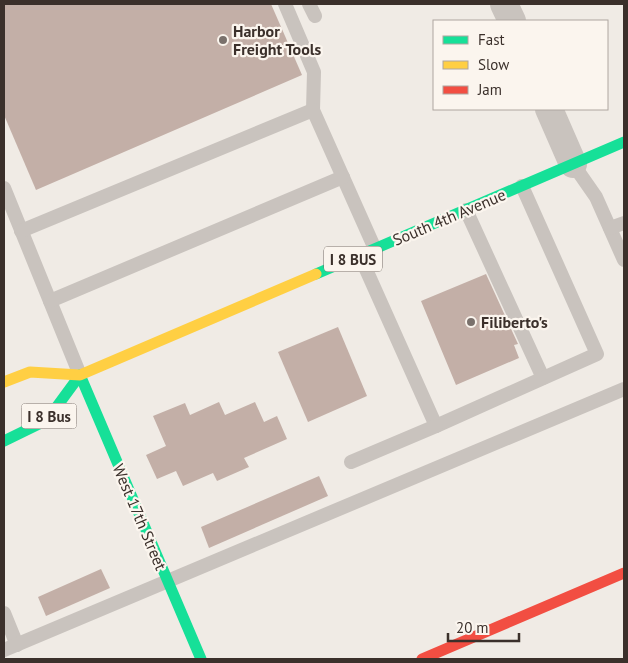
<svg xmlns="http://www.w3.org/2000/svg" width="628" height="663" viewBox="0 0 628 663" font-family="'PT Sans',sans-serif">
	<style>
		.building { fill: #c3afa7 }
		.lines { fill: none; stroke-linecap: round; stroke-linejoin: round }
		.lane { stroke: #c9c3be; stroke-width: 14 }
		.street { stroke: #c9c3be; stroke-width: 28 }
		.fast { stroke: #16e098; stroke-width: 11 }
		.slow { stroke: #ffcf43; stroke-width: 11 }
		.jam { stroke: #f24e42; stroke-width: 11 }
		.poi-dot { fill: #7a716c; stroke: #fbf5ee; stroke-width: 2 }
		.labels { text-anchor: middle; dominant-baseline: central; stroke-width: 4.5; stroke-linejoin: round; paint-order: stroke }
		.shield { fill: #fbf5ee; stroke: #756b66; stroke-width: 1 }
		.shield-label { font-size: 15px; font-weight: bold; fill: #3b302b }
		.poi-label { font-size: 16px; font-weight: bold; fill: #3b302b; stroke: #fbf5ee; text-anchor: start }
		.street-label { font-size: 16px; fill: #3b302b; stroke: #fbf5ee }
	</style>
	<rect width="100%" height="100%" fill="#f0ebe5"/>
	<g class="building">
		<path d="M 4,4 L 271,4 L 302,75 L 36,190 L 4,115 Z"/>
		<path d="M 486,274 L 518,344 L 514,345 L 519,358 L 456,385 L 421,301 Z"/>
		<path d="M 338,327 L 367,396 L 308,422 L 278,352 Z"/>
		<path d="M 219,402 L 225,415 L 255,402 L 264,422 L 277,416 L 287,439 L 244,458 L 249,467 L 217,481 L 213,473 L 183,486 L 176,471 L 157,479 L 146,455 L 166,446 L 153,416 L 185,403 L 190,415 Z"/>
		<path d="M 319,476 L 328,496 L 209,548 L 201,527 Z"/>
		<path d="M 101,569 L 110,588 L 46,616 L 38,597 Z"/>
	</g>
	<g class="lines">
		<g class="lane">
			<path d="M 285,4 L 314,72 L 313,110"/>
			<path d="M 309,4 L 315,16"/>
			<path d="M 573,164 L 596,197 L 624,260"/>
			<path d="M 4,188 L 80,375"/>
			<path d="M 466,210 L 543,378"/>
			<path d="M 610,228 L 624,223"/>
			<path d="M 21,231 L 313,110 L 375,249"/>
			<path d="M 360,256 L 436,426 L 597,354 L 522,186"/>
			<path d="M 50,301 L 343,177"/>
			<path d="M 351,462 L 436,426"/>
			<path d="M 4,613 L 17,645"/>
			<path d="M 4,650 L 624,389"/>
		</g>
		<g class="street">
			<path d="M 504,4 L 512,21"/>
			<path d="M 549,109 L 573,164"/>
		</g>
		<g class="fast">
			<path d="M 316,274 L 624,142"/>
			<path d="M 80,375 L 201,659"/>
			<path d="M 4,441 L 47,420 L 80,375"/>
		</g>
		<path class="slow" d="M 4,382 L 30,372 L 80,375 L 316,274"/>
		<path class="jam" d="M 422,659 L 624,573"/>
	</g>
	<g class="poi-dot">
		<circle cx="223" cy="40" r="5"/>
		<circle cx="471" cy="322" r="5"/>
	</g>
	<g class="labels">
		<g class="shield">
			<rect x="324" y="246.5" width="58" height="25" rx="4"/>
			<rect x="21.5" y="403.5" width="55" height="25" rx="4"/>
		</g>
		<g class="shield-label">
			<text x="353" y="259">I 8 BUS</text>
			<text x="49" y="416">I 8 Bus</text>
		</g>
		<g class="poi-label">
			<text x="233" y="31">Harbor<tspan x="233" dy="18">Freight Tools</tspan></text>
			<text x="481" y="322">Filiberto's</text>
		</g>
		<g class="street-label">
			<text transform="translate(449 217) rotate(-23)">South 4th Avenue</text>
			<text transform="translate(140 517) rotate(67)">West 17th Street</text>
		</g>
	</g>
	<rect width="628" height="663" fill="none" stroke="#3b302b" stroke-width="10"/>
	<rect x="433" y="20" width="175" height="90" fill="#fbf5ee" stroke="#aea6a0"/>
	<rect x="443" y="36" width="25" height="8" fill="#16e098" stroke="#aea6a0"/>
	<text x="478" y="45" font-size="15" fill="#3b302b">Fast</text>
	<rect x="443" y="61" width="25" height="8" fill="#ffcf43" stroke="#aea6a0"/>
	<text x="478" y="70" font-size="15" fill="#3b302b">Slow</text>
	<rect x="443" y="86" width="25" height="8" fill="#f24e42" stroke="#aea6a0"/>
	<text x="478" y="95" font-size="15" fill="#3b302b">Jam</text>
	<path d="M448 633v8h71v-8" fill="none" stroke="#3b302b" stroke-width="2.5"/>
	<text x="456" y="633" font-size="15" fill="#3b302b" stroke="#fbf5ee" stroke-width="4" paint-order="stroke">20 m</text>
</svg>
